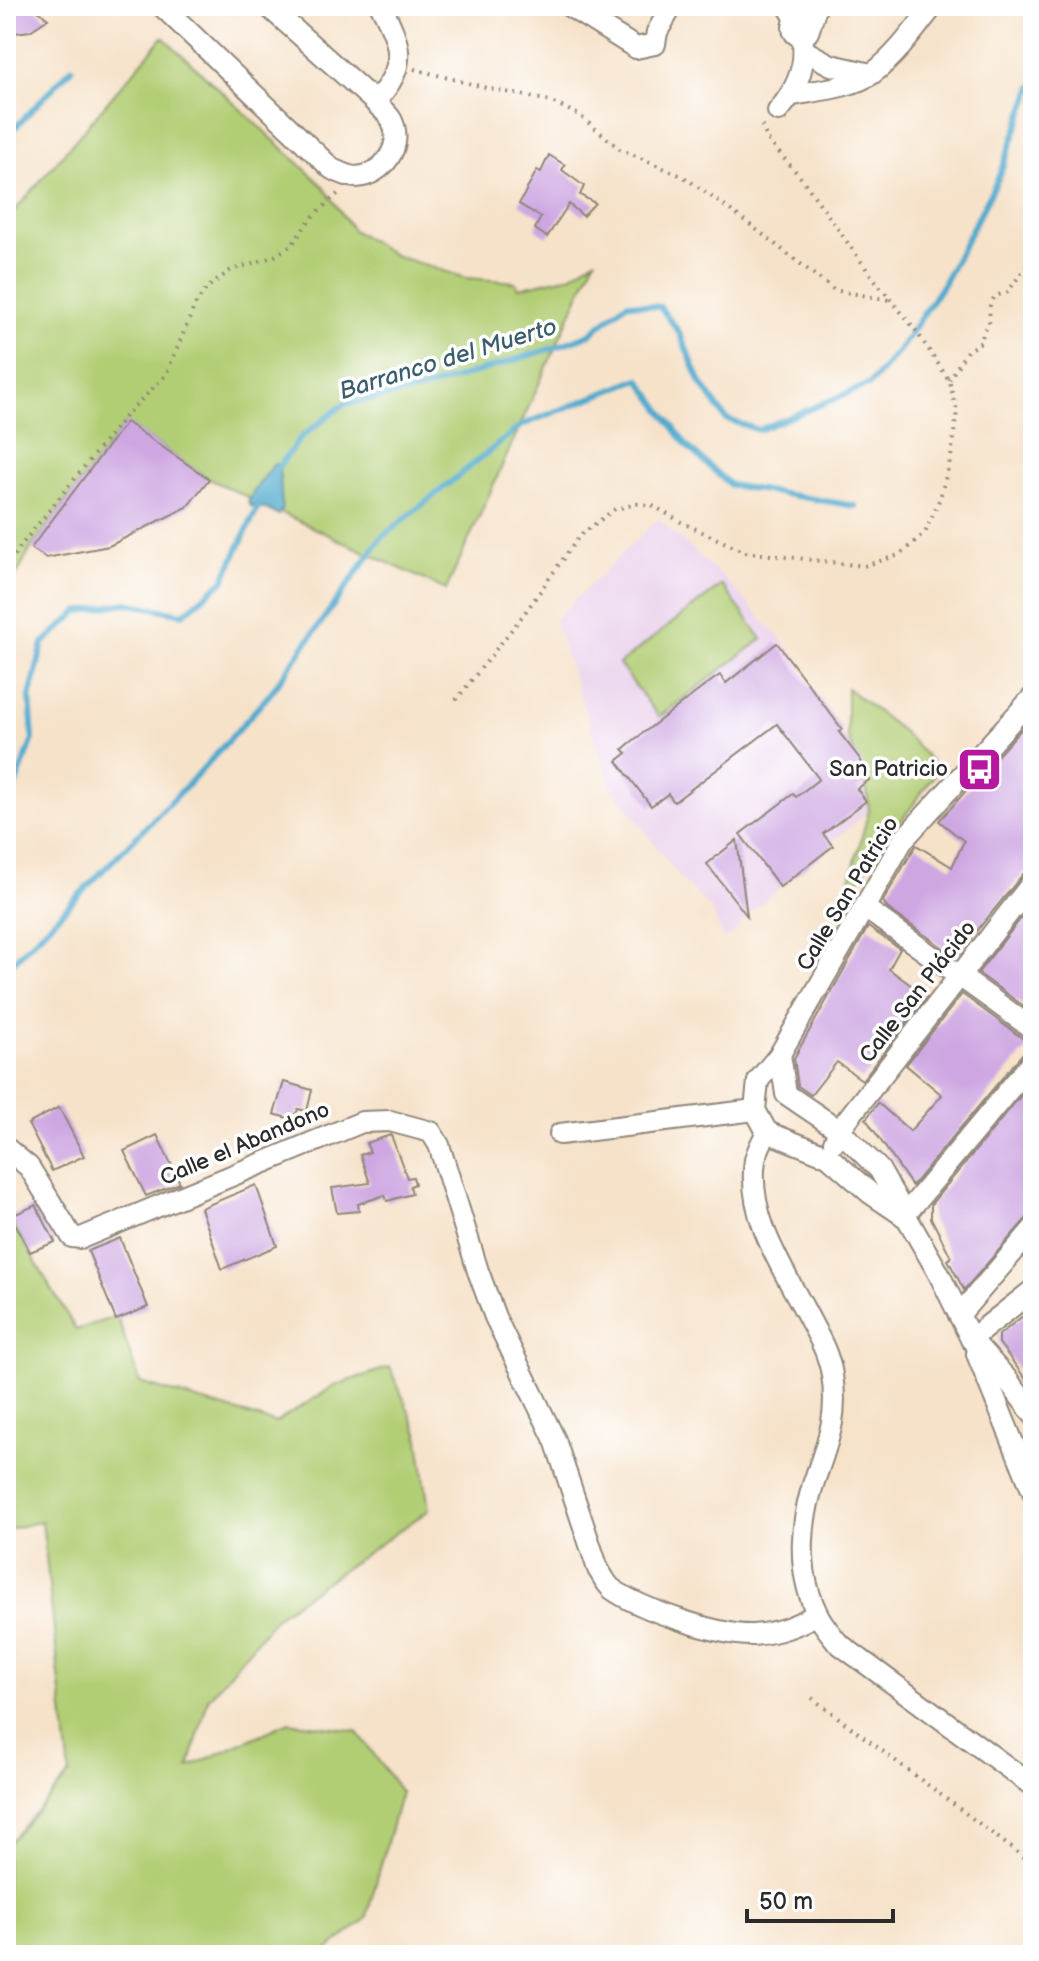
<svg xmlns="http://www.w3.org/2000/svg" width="1039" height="1961" viewBox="0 0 1039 1961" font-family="'Balsamiq Sans',sans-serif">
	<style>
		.built { fill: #ead1ec }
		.green { fill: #b2ce74; stroke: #6e7c50; stroke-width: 2 }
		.water { fill: #51aace; stroke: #3e6a7c; stroke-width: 2 }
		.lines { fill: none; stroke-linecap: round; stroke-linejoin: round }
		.stream { stroke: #51aace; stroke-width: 6 }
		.building { fill: #cda6e2 }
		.street-casing { stroke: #90867a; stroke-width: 24 }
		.highway-casing { stroke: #90867a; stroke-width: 40 }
		.path { stroke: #90867a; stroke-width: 4; stroke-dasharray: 2 6; stroke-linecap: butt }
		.street { stroke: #fff; stroke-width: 20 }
		.highway { stroke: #fff; stroke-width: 36 }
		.labels { text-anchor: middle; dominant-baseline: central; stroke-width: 7; stroke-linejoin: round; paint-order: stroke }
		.poi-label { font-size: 22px; fill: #2b2b2b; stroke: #fff; text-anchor: end }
		.street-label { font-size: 22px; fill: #2b2b2b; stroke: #fff }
		.water-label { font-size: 24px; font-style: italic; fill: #3a5e6c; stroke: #fff }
	</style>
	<rect width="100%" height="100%" fill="#fff"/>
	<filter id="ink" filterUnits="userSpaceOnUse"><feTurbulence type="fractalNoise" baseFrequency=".0125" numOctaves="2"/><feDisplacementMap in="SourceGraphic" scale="16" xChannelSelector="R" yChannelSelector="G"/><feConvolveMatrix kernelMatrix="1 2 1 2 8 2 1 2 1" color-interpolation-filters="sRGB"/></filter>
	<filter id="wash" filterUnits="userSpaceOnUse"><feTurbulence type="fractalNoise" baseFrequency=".006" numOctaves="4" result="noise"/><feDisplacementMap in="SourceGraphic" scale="32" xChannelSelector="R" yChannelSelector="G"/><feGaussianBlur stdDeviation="1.8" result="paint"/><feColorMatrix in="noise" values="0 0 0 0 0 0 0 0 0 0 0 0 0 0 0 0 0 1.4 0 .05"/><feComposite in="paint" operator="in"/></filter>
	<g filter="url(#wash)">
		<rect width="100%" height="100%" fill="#f6e2c9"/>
		<path class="built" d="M 658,519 L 726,580 L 790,649 L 865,774 L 869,810 L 747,916 L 734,933 L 725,940 L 710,908 L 680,878 L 610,784 L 554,620 Z"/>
		<g class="green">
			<path d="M 163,37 L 323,186 L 353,230 L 396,256 L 466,278 L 515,282 L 519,288 L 570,276 L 595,260 L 446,590 L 209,479 L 126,423 L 31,548 L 6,595 L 6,221 Z"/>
			<path d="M 722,585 L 762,639 L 659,717 L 619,664 Z"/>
			<path d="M 847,688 L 902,731 L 939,769 L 845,898 L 869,810 L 865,774 L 847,736 Z"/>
			<path d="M 6,1212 L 76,1330 L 117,1316 L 140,1383 L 275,1423 L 336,1385 L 390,1367 L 418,1433 L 429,1510 L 278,1615 L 208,1699 L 189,1767 L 289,1722 L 357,1731 L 401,1792 L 366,1919 L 321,1955 L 6,1955 L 6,1846 L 70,1774 L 42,1521 L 6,1530 Z"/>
		</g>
		<path class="water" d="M 274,464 L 277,464 C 283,478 279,493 283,509 L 278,515 L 264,508 L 252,507 L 248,502 C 254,488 265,477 274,464 Z"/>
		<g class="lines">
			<g class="stream">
				<path d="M 6,137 L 72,68"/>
				<path d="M 275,472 L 300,438 L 344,404 L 416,391 L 556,347 L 590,334 L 627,303 L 660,307 L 679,332 L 701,383 L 726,419 L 759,430 L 870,384 L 903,345 L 943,284 L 997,181 L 1033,86"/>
				<path d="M 6,809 L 33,739 L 30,697 L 43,643 L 78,612 L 126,603 L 183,614 L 223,581 L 261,500"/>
				<path d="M 6,969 L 200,772 L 270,694 L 382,537 L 522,425 L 639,379 L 687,446 L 730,485 L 855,506"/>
			</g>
		</g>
		<g id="blocks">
			<g class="building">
				<path d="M 6,6 L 32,6 L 48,19 L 30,31 L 6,34 Z"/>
				<path d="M 549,155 L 565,165 L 562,170 L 584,186 L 580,195 L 595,203 L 583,216 L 569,204 L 547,237 L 535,229 L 541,217 L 519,204 L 537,170 L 541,172 Z"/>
				<path d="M 126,422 L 209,479 L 187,507 L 109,546 L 46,558 L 31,548 Z"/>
				<path d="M 777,643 L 842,729 L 839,732 L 860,759 L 869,780 L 857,789 L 866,801 L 823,834 L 833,846 L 780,887 L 740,834 L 793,794 L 796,797 L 819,779 L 777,724 L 674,802 L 668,794 L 651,806 L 617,761 L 627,753 L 623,749 L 630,743 L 710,682 L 720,675 L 726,683 Z"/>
				<path d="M 1033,716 L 1033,869 L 1023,874 L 956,957 L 887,908 L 883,901 L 916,845 L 952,867 L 964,841 L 939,821 Z"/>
				<path d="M 737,840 L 747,916 L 707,864 Z"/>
				<path d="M 1033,903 L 1033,1013 L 978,973 Z"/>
				<path d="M 868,927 L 900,949 L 889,969 L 927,997 L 862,1080 L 837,1062 L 811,1095 L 798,1086 L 794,1058 Z"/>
				<path d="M 962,994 L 1025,1040 L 1033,1042 L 1033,1048 L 1023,1053 L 912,1186 L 866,1119 L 878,1103 L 910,1131 L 942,1095 L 906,1065 Z"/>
				<path d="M 1033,1081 L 1033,1211 L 964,1290 L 948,1260 L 951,1257 L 931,1218 L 931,1204 Z"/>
				<path d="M 284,1082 L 312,1090 L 307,1111 L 298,1109 L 294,1120 L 274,1114 Z"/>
				<path d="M 59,1107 L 84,1156 L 52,1171 L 28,1124 Z"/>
				<path d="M 157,1135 L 180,1183 L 146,1196 L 124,1151 Z"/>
				<path d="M 391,1135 L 407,1178 L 413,1177 L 415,1184 L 410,1186 L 412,1194 L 387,1201 L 385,1195 L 358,1204 L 359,1211 L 337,1213 L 332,1188 L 370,1183 L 360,1155 L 370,1152 L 366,1143 Z"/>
				<path d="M 256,1185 L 277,1246 L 222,1269 L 201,1208 Z"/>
				<path d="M 36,1205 L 55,1242 L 30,1252 L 11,1216 Z"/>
				<path d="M 120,1238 L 148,1307 L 116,1320 L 88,1251 Z"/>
				<path d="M 1033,1308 L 1033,1389 L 999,1343 L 999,1335 Z"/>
			</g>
		</g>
	</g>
	<g filter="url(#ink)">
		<use href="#blocks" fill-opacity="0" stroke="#90867a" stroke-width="2"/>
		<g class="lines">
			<defs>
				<g id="street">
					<path d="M 162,6 L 332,169 C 339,172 348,177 356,177 C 383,175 404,147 392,121 C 389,114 380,108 375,102 C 408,65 402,47 381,6"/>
					<path d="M 268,6 L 375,102"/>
					<path d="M 569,6 L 636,48 L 655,44 L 657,32 L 672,6"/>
					<path d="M 805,51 L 831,65 L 871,74"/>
					<path d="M 793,95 C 818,90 851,88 873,73 C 897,55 915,29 933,6"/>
					<path d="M 778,111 C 806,79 813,42 788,6"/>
					<path d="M 865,908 L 1033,1029"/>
					<path d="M 780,1054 L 786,1094 L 839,1130 L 879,1169 L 938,1272 L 971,1339 L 1007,1379 L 1033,1414"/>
					<path d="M 767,1132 C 763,1140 757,1150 755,1160 C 746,1219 787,1274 812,1324 C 821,1341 829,1356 832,1375 C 838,1412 830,1436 818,1470 C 801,1515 795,1568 817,1613 C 822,1624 831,1634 838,1643 L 1033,1786"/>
					<path d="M 560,1134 L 755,1110"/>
					<path d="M 834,1142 L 839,1130 L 1033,882"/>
					<path d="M 6,1148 L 29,1167 L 72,1237 L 81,1238 L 362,1122 L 390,1121 L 431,1132 L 439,1145 L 478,1271 L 495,1317 L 555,1440 L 598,1569 C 602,1575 606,1584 612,1589 C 640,1609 719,1636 753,1635 C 778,1633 796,1626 817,1614"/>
					<path d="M 904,1216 L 870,1193 L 828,1156 L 767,1132 L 755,1110 L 758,1081 L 780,1054 L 903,840 L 1033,697"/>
					<path d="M 904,1216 L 1033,1061"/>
					<path d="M 959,1315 L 1033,1229"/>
					<path d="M 971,1339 L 1033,1290"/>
					<path d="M 977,1354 L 1033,1492"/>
				</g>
				<path id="highway" d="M 801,28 L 808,6"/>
			</defs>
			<use href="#street" class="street-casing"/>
			<use href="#highway" class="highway-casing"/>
			<g class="path">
				<path d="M 414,69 L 491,89 L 550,101 L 579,115 L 620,149 L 684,177 L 748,223 L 834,290 L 889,300"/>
				<path d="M 949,380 L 967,351 L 981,342 L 984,330 L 989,324 L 990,305 L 995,296 L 1008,292 L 1033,256"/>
				<path d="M 6,569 L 19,548 L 126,415 L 166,375 L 195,305 L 207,288 L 231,270 L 273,257 L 292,245 L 311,218 L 341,191"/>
				<path d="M 456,700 L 524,614 L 580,535 L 615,509 L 637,504 L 652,505 L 681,522 L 745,552 L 864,566 L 899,555 L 925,533 L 940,498 L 951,457 L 957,411 L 949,380 L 914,328 L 870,274 L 802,179 L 768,140 L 760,122"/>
				<path d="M 812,1698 L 1033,1864"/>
			</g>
			<use href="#street" class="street"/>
			<use href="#highway" class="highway"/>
		</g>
	</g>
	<defs>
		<symbol id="bus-square" viewBox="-11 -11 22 22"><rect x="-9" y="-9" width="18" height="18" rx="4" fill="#b5179e" stroke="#fff"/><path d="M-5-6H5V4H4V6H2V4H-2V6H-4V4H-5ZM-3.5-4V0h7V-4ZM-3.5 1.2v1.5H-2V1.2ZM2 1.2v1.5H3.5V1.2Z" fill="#fff"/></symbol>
	</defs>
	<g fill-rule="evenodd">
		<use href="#bus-square" x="954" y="744" width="51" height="51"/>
	</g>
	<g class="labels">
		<g class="poi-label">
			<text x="948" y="769">San Patricio</text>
		</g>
		<g class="street-label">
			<text transform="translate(848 894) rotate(-59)">Calle San Patricio</text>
			<text transform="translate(918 992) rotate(-52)">Calle San Plácido</text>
			<text transform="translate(245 1144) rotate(-23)">Calle el Abandono</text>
		</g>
		<g class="water-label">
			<text transform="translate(448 359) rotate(-17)">Barranco del Muerto</text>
		</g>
	</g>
	<rect width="1039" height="1961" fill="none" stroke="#fff" stroke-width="32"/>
	<path d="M747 1909v12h146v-12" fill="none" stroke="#2b2b2b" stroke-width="4"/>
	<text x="759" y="1909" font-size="24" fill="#2b2b2b" stroke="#ffffff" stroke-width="6" paint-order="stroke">50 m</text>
</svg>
